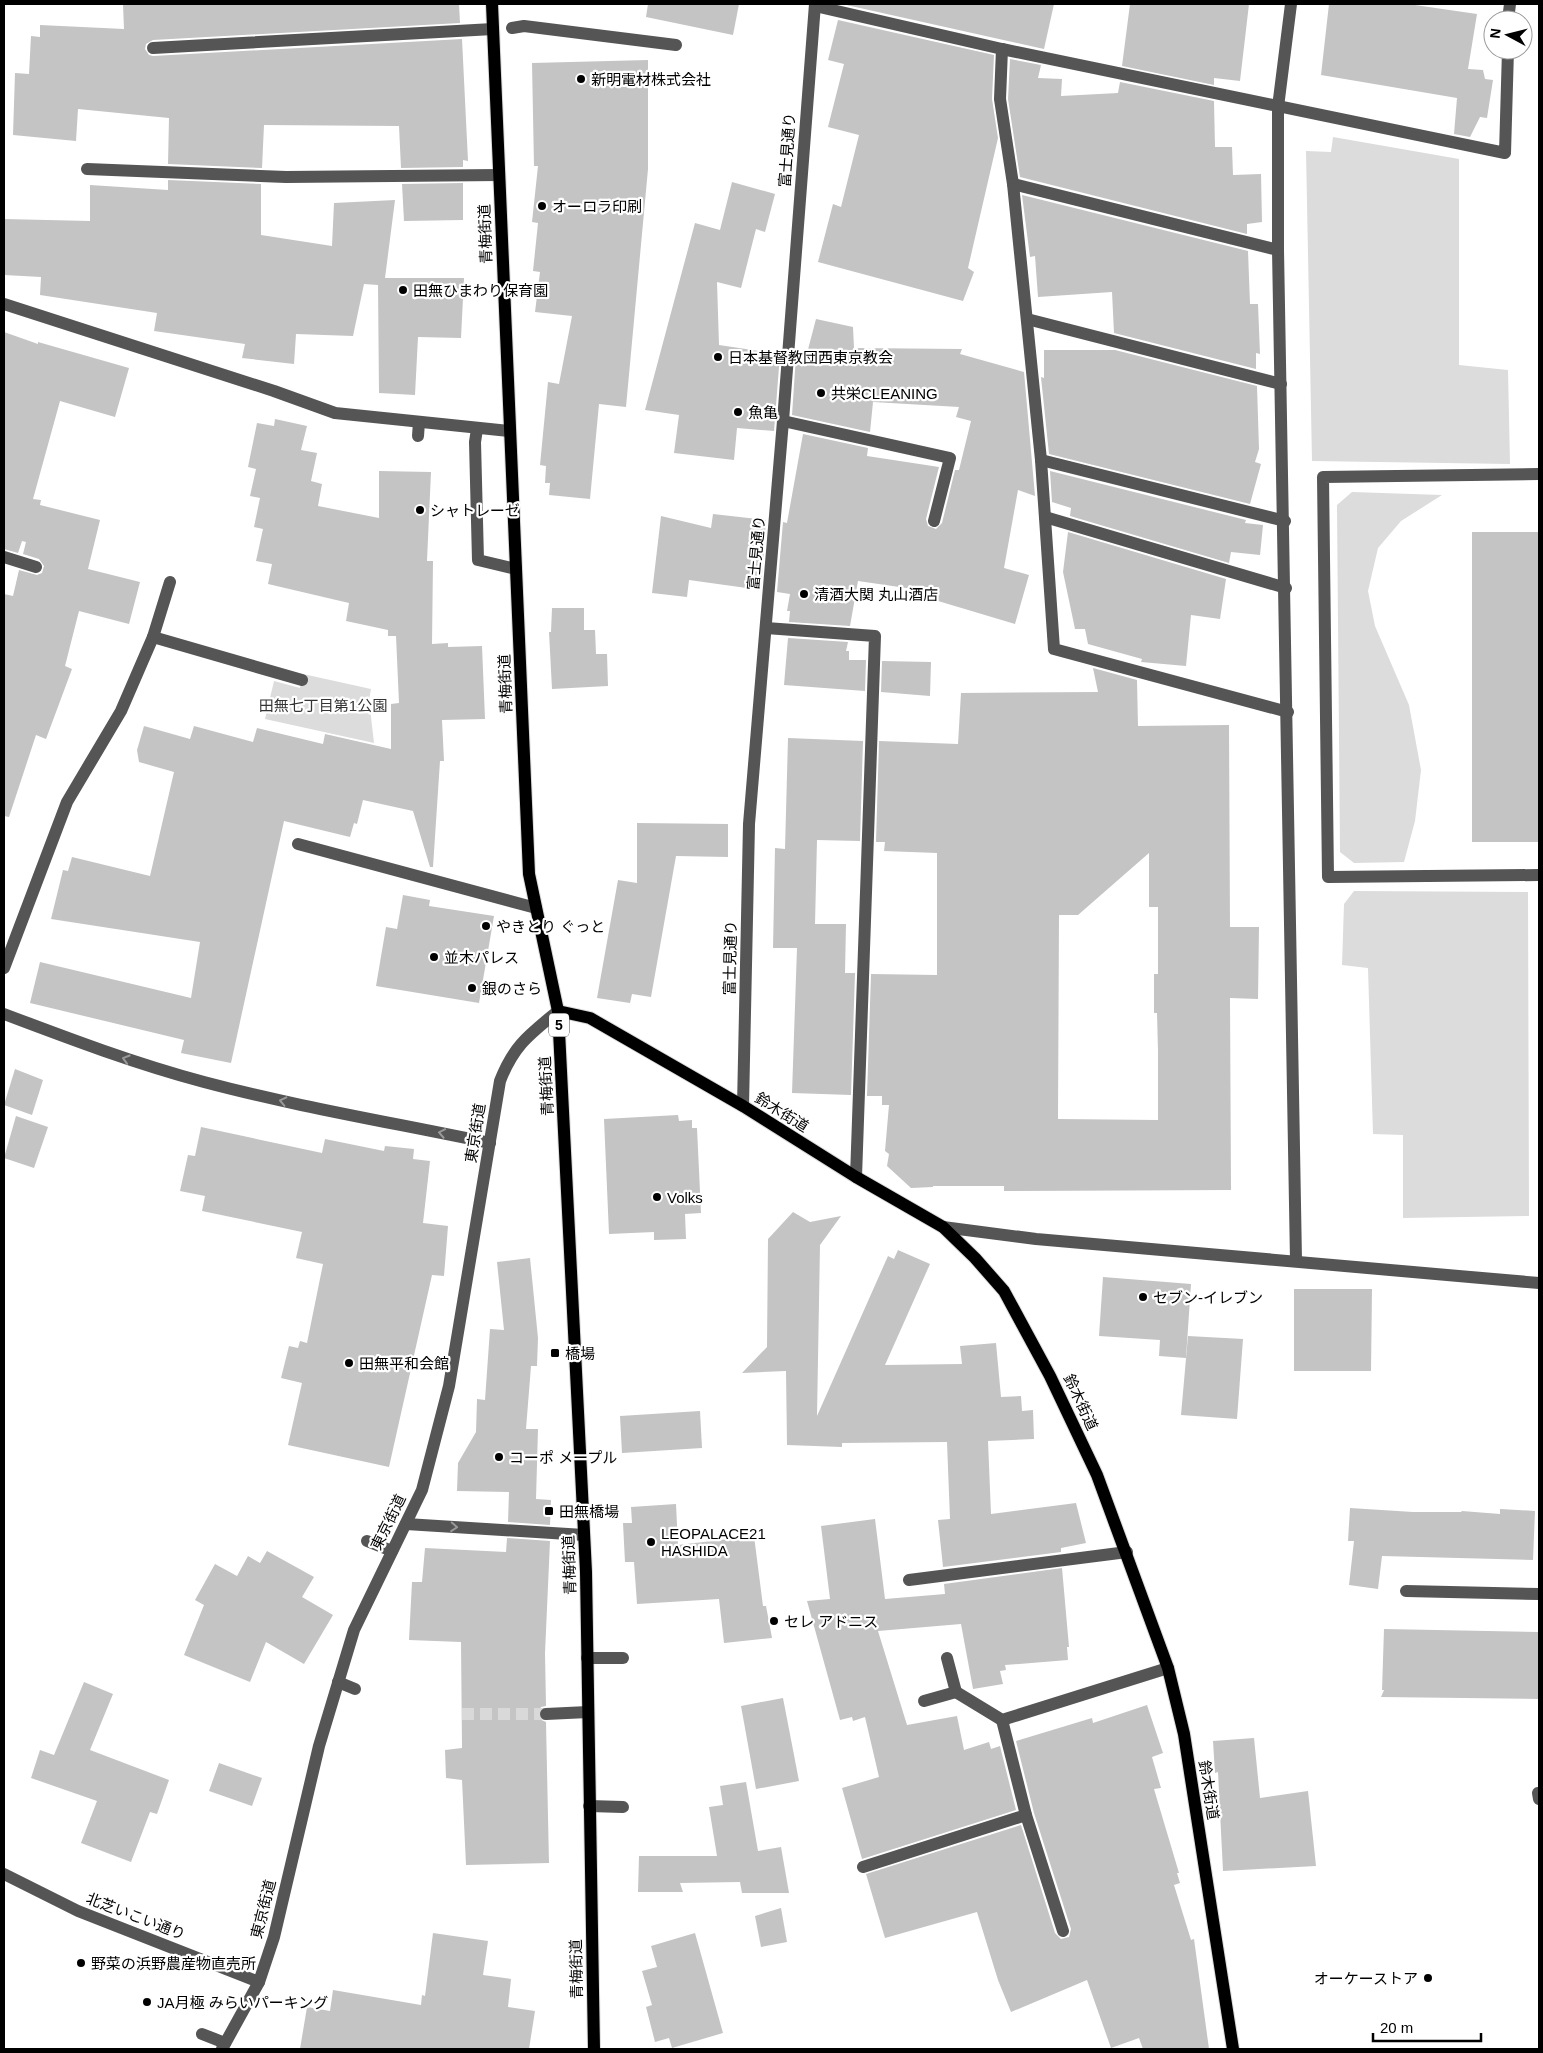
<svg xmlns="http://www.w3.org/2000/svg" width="1543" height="2053" viewBox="0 0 1543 2053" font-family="Arial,'Noto Sans JP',sans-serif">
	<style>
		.green { fill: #dcdcdc }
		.building { fill: #c4c4c4; fill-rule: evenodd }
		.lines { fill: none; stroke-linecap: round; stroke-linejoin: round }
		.minor-tunnel { stroke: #d9d9d9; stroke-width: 12; stroke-dasharray: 12 6; stroke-linecap: butt }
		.major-casing { stroke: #dbdbdb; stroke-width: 14 }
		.minor { stroke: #555; stroke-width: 12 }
		.major { stroke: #000; stroke-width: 12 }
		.oneway { stroke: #999 }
		.poi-dot { fill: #000; stroke: #fff; stroke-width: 2 }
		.labels { text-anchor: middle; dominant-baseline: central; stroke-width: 4.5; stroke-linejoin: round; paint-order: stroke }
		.shield { fill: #fff; stroke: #4c4c4c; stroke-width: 1 }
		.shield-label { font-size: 14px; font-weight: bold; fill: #000 }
		.poi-label { font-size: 15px; fill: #000; stroke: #fff; text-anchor: start }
		.street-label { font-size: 15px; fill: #000; stroke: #fff }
		.park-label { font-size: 15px; fill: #333; stroke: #fff }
	</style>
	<rect width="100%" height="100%" fill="#fff"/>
	<g class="green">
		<path d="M 1333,137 L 1459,159 L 1459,365 L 1508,370 L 1510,464 L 1312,461 L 1306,151 L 1331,152 Z"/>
		<path d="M 1352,492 L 1442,495 L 1401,521 L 1378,548 L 1368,591 L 1375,626 L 1409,705 L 1421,770 L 1415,821 L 1404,862 L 1354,863 L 1340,852 L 1337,505 Z"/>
		<path d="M 303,674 L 371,689 L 369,700 L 374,743 L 265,719 L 274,681 L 300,688 Z"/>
		<path d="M 1354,891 L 1528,892 L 1529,1216 L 1403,1218 L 1403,1135 L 1373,1134 L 1368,968 L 1342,965 L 1344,904 Z"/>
	</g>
	<g class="building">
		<path d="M 123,4 L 459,4 L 460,23 L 153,40 L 146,44 L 145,49 L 149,55 L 153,56 L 462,39 L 468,161 L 463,160 L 463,167 L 401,168 L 399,126 L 264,125 L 262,168 L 168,164 L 169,118 L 78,109 L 76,141 L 13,135 L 15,73 L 29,74 L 31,36 L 40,37 L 40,25 L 124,29 Z"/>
		<path d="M 648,4 L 739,4 L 733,35 L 646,17 Z"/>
		<path d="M 842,4 L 1054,4 L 1044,49 Z"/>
		<path d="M 1130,4 L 1249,4 L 1240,81 L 1214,78 L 1214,85 L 1122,66 Z"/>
		<path d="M 1329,4 L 1408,4 L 1477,14 L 1468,69 L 1483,70 L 1485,79 L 1493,80 L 1487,118 L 1480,117 L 1470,137 L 1454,134 L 1457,98 L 1321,75 Z"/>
		<path d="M 838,20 L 994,55 L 992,99 L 998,138 L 968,268 L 974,272 L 963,301 L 818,262 L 833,204 L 841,207 L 859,135 L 828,127 L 844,64 L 828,60 Z"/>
		<path d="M 1010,59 L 1041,65 L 1038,78 L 1062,79 L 1061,96 L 1118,93 L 1120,82 L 1214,101 L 1215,147 L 1232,147 L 1233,175 L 1261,174 L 1262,222 L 1247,224 L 1247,234 L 1020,177 L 1008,99 Z"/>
		<path d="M 648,60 L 648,169 L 626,407 L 599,404 L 590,499 L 549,495 L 550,483 L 545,483 L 546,466 L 540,465 L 548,382 L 559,384 L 572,316 L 535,312 L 540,272 L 533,271 L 538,223 L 532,222 L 538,166 L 534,166 L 532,63 Z"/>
		<path d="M 168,180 L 261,184 L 261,235 L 332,246 L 334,203 L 395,200 L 385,278 L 464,278 L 461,338 L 418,337 L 415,395 L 379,393 L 378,285 L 364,284 L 353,336 L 296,334 L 294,364 L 242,358 L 245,344 L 154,331 L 157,313 L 40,295 L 41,277 L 4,275 L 4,219 L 90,221 L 90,185 L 168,190 Z"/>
		<path d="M 732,182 L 775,194 L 765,232 L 756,229 L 741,288 L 717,282 L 719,345 L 780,354 L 774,431 L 737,428 L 734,460 L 674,453 L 679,415 L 645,410 L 695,223 L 720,230 Z"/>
		<path d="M 463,183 L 463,220 L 404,221 L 402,184 Z"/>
		<path d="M 1022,195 L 1248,251 L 1250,304 L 1258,304 L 1260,354 L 1256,353 L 1256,369 L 1114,333 L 1112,292 L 1038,297 L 1035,256 L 1030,257 Z"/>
		<path d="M 816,319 L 853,327 L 854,348 L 962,349 L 960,354 L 1024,372 L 1035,496 L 1018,490 L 1004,568 L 1029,575 L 1015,624 L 918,595 L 920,590 L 858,581 L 850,626 L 789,622 L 790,611 L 787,611 L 790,594 L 777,592 L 783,522 L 787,523 L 803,434 L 868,448 L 867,456 L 939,467 L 926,519 L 928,526 L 936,529 L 942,523 L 955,470 L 959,470 L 971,421 L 956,417 L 959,407 L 873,402 L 870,432 L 792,415 L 796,356 L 806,357 Z"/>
		<path d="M 4,332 L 38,344 L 38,342 L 129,368 L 115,417 L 60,401 L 33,499 L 41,500 L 40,505 L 100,520 L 88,569 L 140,582 L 129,624 L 79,611 L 65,666 L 72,669 L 46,739 L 36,735 L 9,817 L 4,816 L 4,594 L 13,596 L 19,570 L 37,575 L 42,573 L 44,566 L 39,559 L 23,554 L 26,542 L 22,541 L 18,553 L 4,549 Z"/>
		<path d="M 1044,350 L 1115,350 L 1257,386 L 1259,449 L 1255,462 L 1261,464 L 1250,504 L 1049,454 L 1041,377 L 1044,378 Z"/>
		<path d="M 275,419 L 307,426 L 301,450 L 317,453 L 311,481 L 322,484 L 318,506 L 379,518 L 379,471 L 431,472 L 427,561 L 433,561 L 432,644 L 448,643 L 448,647 L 482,646 L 485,719 L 442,720 L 444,761 L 440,761 L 433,867 L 430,867 L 413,811 L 363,800 L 357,824 L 354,823 L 350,837 L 284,821 L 231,1063 L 181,1053 L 184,1040 L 30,1003 L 40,962 L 191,998 L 200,942 L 51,919 L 63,870 L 68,871 L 72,857 L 150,876 L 174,772 L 139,762 L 137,750 L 144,726 L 190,739 L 194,726 L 253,742 L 257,728 L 323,744 L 325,734 L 391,749 L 391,704 L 399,703 L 396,636 L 388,636 L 388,630 L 346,621 L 349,603 L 268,584 L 272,564 L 256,561 L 263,529 L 254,527 L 260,498 L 250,496 L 256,469 L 248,467 L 257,423 L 274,426 Z"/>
		<path d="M 1050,471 L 1246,520 L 1245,523 L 1263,525 L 1260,555 L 1231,552 L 1229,563 L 1070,516 L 1071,508 L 1052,502 Z"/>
		<path d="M 713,514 L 766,520 L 761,590 L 689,580 L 687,597 L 652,593 L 661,516 L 711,528 Z"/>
		<path d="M 1068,532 L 1226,579 L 1220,619 L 1191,615 L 1186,666 L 1141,662 L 1142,659 L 1088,644 L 1085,629 L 1075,629 L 1063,572 Z"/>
		<rect x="1472" y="532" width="67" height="310"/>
		<path d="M 552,608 L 584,608 L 584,630 L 595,630 L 596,654 L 607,654 L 608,686 L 552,689 L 549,632 L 551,632 Z"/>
		<path d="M 788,638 L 848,642 L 846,651 L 849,651 L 849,660 L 866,660 L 865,691 L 784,685 Z"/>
		<path d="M 882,661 L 931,662 L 930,696 L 881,692 Z"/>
		<path d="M 1093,668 L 1137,680 L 1138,726 L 1229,725 L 1230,927 L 1259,927 L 1258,999 L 1230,998 L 1231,1190 L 1004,1191 L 1004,1186 L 933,1186 L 933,1187 L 911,1188 L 887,1166 L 889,1154 L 885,1151 L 889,1105 L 882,1105 L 882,1096 L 867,1096 L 871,974 L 937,975 L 937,853 L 884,851 L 885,842 L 876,842 L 879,741 L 958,744 L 961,693 L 1098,692 ZM 1149,853 L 1149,907 L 1158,907 L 1158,974 L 1154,974 L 1154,1013 L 1157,1013 L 1158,1051 L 1158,1120 L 1058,1119 L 1059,915 L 1078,915 Z"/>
		<path d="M 788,738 L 863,741 L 860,841 L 817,840 L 815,924 L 846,924 L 845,973 L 855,973 L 851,1095 L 792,1093 L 797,948 L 773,948 L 775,848 L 785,849 Z"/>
		<path d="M 637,823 L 728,824 L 728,857 L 676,856 L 651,997 L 632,994 L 630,1003 L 597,998 L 618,880 L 637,883 Z"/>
		<path d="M 403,895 L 430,900 L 429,906 L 494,916 L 479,1003 L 376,986 L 386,927 L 397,929 Z"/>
		<path d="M 15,1069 L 43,1080 L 32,1115 L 4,1105 Z"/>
		<path d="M 678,1115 L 679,1121 L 692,1120 L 692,1128 L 697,1128 L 701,1213 L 685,1214 L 686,1239 L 654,1240 L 654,1232 L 609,1234 L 604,1119 Z"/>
		<path d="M 16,1116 L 48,1127 L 34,1168 L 4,1158 Z"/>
		<path d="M 201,1127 L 322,1153 L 325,1139 L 384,1151 L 385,1146 L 414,1149 L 413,1159 L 430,1161 L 423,1223 L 448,1226 L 444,1276 L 432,1275 L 389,1467 L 288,1445 L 302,1383 L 281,1378 L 289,1346 L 298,1348 L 300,1341 L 307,1343 L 323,1264 L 296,1258 L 302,1232 L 202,1211 L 205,1196 L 180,1191 L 188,1155 L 195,1156 Z"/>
		<path d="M 793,1212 L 810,1222 L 841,1216 L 820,1245 L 817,1416 L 888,1256 L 894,1259 L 898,1250 L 930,1264 L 885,1365 L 962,1364 L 960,1346 L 996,1343 L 1001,1397 L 1021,1396 L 1022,1411 L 1033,1410 L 1034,1439 L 988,1441 L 991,1514 L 1076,1503 L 1086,1543 L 1061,1548 L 1061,1552 L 943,1567 L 938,1520 L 950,1519 L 947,1442 L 842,1443 L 842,1447 L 787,1445 L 786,1371 L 742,1373 L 767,1347 L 768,1239 Z"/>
		<path d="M 530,1258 L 538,1338 L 537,1366 L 531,1366 L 526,1429 L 538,1429 L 536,1499 L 551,1500 L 550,1525 L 508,1522 L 509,1492 L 457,1491 L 458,1463 L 476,1432 L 477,1399 L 485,1400 L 490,1329 L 504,1330 L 497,1262 Z"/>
		<path d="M 1103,1277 L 1191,1284 L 1186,1358 L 1159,1356 L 1160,1340 L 1099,1336 Z"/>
		<path d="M 1294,1289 L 1372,1289 L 1371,1371 L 1294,1371 Z"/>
		<path d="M 1188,1336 L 1243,1339 L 1237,1419 L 1181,1415 Z"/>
		<path d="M 700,1411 L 702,1448 L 622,1453 L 620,1416 Z"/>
		<path d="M 676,1504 L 678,1545 L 754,1536 L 763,1606 L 766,1606 L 772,1638 L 724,1643 L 719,1599 L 637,1604 L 634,1562 L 625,1562 L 623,1523 L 632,1523 L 631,1507 Z"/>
		<path d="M 1350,1508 L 1413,1512 L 1461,1512 L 1462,1511 L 1500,1514 L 1500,1509 L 1535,1511 L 1533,1560 L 1382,1556 L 1378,1589 L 1349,1585 L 1354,1541 L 1348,1541 Z"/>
		<path d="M 875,1519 L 885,1599 L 945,1594 L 944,1584 L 1062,1568 L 1069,1647 L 1067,1647 L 1068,1660 L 1005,1665 L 1006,1670 L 1000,1671 L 1003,1684 L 973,1689 L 961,1624 L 878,1631 L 907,1725 L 957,1716 L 964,1750 L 989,1742 L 991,1749 L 1000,1746 L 1016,1810 L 862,1859 L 842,1788 L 879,1777 L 865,1717 L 853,1721 L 852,1717 L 840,1720 L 807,1601 L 830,1599 L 821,1526 Z"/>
		<path d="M 507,1538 L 550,1541 L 545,1653 L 546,1706 L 541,1707 L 538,1714 L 539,1719 L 546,1722 L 549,1863 L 466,1865 L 462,1780 L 446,1778 L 445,1750 L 462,1748 L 461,1642 L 409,1640 L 412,1582 L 422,1582 L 425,1548 L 506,1552 Z"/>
		<path d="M 267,1551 L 314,1577 L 302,1597 L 333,1615 L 304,1664 L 266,1642 L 250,1682 L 184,1655 L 204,1605 L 195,1600 L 215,1564 L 237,1576 L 248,1556 L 260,1563 Z"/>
		<path d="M 1384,1629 L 1539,1632 L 1539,1699 L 1381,1697 L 1384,1690 L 1382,1690 Z"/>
		<path d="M 84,1682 L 113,1694 L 90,1750 L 169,1780 L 157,1814 L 150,1812 L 131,1862 L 81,1843 L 97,1801 L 31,1778 L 40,1750 L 54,1755 Z"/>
		<path d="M 783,1698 L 799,1781 L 756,1789 L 741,1706 Z"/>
		<path d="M 1147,1705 L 1163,1753 L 1152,1757 L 1161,1788 L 1154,1789 L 1179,1873 L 1177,1873 L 1180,1883 L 1174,1885 L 1191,1940 L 1194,1939 L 1209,2049 L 1143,2049 L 1139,2038 L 1111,2048 L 1087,1980 L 1011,2012 L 998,1980 L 977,1912 L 885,1938 L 866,1874 L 1021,1825 L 1055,1933 L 1061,1939 L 1069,1937 L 1071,1929 L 1034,1813 L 1016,1741 L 1092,1718 L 1093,1723 Z"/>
		<path d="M 1254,1738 L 1260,1798 L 1308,1791 L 1316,1866 L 1223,1871 L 1218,1772 L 1215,1773 L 1213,1741 Z"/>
		<path d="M 219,1763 L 262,1778 L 252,1806 L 209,1791 Z"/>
		<path d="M 746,1782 L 758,1851 L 781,1847 L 789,1893 L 742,1893 L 740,1882 L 680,1883 L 683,1892 L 638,1892 L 639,1856 L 717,1856 L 709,1807 L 723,1805 L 720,1786 Z"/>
		<path d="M 781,1908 L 787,1942 L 761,1947 L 755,1916 Z"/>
		<path d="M 433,1933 L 488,1941 L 483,1975 L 511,1979 L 508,2007 L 535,2011 L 529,2049 L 300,2049 L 307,2007 L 330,2011 L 333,1990 L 421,2005 L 422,1995 L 425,1996 Z"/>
		<path d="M 695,1933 L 723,2033 L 672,2048 L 669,2038 L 655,2042 L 646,2007 L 652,2005 L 642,1971 L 657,1967 L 651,1946 Z"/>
	</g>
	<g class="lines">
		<path class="minor-tunnel" d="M 462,1714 L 546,1714"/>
		<defs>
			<g id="major">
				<path d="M 492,4 L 529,874 L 558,1011 L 586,1572 L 594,2049"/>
				<path d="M 558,1011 L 590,1018 L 743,1106 L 856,1177 L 943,1227 L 975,1258 L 1004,1291 L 1050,1376 L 1097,1475 L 1168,1668 L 1184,1734 L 1233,2049"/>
			</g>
		</defs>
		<use href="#major" class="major-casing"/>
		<g class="minor">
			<path d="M 1291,4 L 1278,107 L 1278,250 L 1296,1260"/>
			<path d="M 815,6 L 1002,49 L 1505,153 L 1508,50"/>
			<path d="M 1508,20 L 1510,4"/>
			<path d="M 512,28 L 524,26 L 676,45"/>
			<path d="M 153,48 L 493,29"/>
			<path d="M 1002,49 L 1000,99 L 1013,184 L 1041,460 L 1054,649 L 1288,712"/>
			<path d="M 87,169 L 286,177 L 499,175"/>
			<path d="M 1013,184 L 1278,250"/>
			<path d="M 4,304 L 274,391 L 335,413 L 509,431"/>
			<path d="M 1027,319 L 1281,384"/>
			<path d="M 783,421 L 950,458 L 934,521"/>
			<path d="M 477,429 L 475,442 L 478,560 L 516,569"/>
			<path d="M 418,436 L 419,422"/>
			<path d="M 1041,460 L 1285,521"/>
			<path d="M 1539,474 L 1323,477 L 1328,877 L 1539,875"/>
			<path d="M 1045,517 L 1286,588"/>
			<path d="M 4,557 L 36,567"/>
			<path d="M 766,628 L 875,636 L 856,1177"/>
			<path d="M 153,637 L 302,680"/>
			<path d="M 298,844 L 536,908"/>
			<path d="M 4,968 L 67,802 L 121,711 L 153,637 L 170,582"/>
			<path d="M 4,1014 C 70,1039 136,1064 204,1082 C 298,1107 395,1123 490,1143"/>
			<path d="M 743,1106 L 749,824 L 783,421 L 815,4"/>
			<path d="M 943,1227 L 1036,1239 L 1539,1283"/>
			<path d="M 406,1524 L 584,1535"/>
			<path d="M 367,1541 L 392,1551"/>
			<path d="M 909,1580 L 1127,1552"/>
			<path d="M 1406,1591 L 1539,1594"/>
			<path d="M 587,1658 L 623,1658"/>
			<path d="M 947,1658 L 956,1692 L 1002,1720 L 1168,1668"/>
			<path d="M 338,1682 L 355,1689"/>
			<path d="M 924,1701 L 956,1692"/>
			<path d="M 546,1714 L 588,1712"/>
			<path d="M 1002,1720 L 1026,1815 L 1063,1931"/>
			<path d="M 1538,1793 L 1539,1799"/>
			<path d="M 589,1806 L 623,1807"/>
			<path d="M 863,1867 L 1026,1815"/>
			<path d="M 4,1874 L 78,1911 L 259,1982"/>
			<path d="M 202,2034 L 225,2043"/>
			<path d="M 222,2049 L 259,1982 L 274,1937 L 319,1746 L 354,1630 L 422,1490 L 449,1386 L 500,1081 C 514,1045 529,1035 558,1011"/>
		</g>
		<use href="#major" class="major"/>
	</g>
	<defs><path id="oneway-chevron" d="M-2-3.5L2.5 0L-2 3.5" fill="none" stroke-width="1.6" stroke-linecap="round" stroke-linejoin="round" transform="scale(1.25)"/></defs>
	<g class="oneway">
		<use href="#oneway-chevron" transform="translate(126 1059) rotate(-163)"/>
		<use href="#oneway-chevron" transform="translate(283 1101) rotate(-167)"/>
		<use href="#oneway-chevron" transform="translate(442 1133) rotate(-169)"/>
		<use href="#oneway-chevron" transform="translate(454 1527) rotate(4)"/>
	</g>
	<g class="poi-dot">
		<circle cx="581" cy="79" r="5"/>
		<circle cx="542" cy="206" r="5"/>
		<circle cx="403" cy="290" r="5"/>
		<circle cx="718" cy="357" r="5"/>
		<circle cx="821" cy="393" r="5"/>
		<circle cx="738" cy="412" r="5"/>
		<circle cx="420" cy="510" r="5"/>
		<circle cx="804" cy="594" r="5"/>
		<circle cx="486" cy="926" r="5"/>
		<circle cx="434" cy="957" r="5"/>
		<circle cx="472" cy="988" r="5"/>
		<circle cx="657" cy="1197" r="5"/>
		<circle cx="1143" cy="1297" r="5"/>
		<rect x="550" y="1348" width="10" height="10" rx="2.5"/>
		<circle cx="349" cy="1363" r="5"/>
		<circle cx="499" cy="1457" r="5"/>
		<rect x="544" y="1506" width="10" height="10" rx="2.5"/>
		<circle cx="651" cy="1542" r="5"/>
		<circle cx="774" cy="1621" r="5"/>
		<circle cx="81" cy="1963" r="5"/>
		<circle cx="1428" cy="1978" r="5"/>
		<circle cx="147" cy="2002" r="5"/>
	</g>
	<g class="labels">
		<rect class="shield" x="549" y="1013.5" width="20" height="23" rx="4"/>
		<g class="shield-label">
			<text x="559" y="1025">5</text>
		</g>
		<g class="poi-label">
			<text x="591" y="79">新明電材株式会社</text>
			<text x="552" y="206">オーロラ印刷</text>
			<text x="413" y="290">田無ひまわり保育園</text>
			<text x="728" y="357">日本基督教団西東京教会</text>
			<text x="831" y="393">共栄CLEANING</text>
			<text x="748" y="412">魚亀</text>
			<text x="430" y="510">シャトレーゼ</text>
			<text x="814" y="594">清酒大関 丸山酒店</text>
			<text x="496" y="926">やきとり ぐっと</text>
			<text x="444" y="957">並木パレス</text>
			<text x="482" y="988">銀のさら</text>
			<text x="667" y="1197">Volks</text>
			<text x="1153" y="1297">セブン-イレブン</text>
			<text x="565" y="1353">橋場</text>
			<text x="359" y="1363">田無平和会館</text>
			<text x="509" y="1457">コーポ メープル</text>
			<text x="559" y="1511">田無橋場</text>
			<text x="661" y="1533">LEOPALACE21<tspan x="661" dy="17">HASHIDA</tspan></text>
			<text x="784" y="1621">セレ アドニス</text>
			<text x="91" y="1963">野菜の浜野農産物直売所</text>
			<text x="1418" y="1978" text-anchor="end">オーケーストア</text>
			<text x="157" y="2002">JA月極 みらいパーキング</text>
		</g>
		<g class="street-label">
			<text transform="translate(787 150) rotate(-86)">富士見通り</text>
			<text transform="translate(485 234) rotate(-92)">青梅街道</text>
			<text transform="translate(756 553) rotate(-85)">富士見通り</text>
			<text transform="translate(505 684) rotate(-92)">青梅街道</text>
			<text transform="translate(730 958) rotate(-89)">富士見通り</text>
			<text transform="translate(546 1086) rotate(-93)">青梅街道</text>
			<text transform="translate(782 1112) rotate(32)">鈴木街道</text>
			<text transform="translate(475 1133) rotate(-81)">東京街道</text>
			<text transform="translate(1081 1402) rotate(65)">鈴木街道</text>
			<text transform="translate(388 1522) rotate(-64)">東京街道</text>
			<text transform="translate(569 1565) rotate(-92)">青梅街道</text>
			<text transform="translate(1209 1790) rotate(81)">鈴木街道</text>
			<text transform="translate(263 1909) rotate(-76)">東京街道</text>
			<text transform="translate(136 1916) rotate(21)">北芝いこい通り</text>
			<text transform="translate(576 1969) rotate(-91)">青梅街道</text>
		</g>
		<g class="park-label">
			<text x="323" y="705">田無七丁目第1公園</text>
		</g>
	</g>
	<rect width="1543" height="2053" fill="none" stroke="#000000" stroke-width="10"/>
	<g transform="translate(1508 35) rotate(277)"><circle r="24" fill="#ffffff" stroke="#999999"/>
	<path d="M0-4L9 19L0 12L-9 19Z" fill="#000000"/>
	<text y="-8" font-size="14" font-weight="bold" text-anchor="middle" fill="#000000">N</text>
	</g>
	<path d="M1373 2033v8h108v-8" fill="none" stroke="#000000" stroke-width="2.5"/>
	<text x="1380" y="2033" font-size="15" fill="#000000" stroke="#ffffff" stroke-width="4" paint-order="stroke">20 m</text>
</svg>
